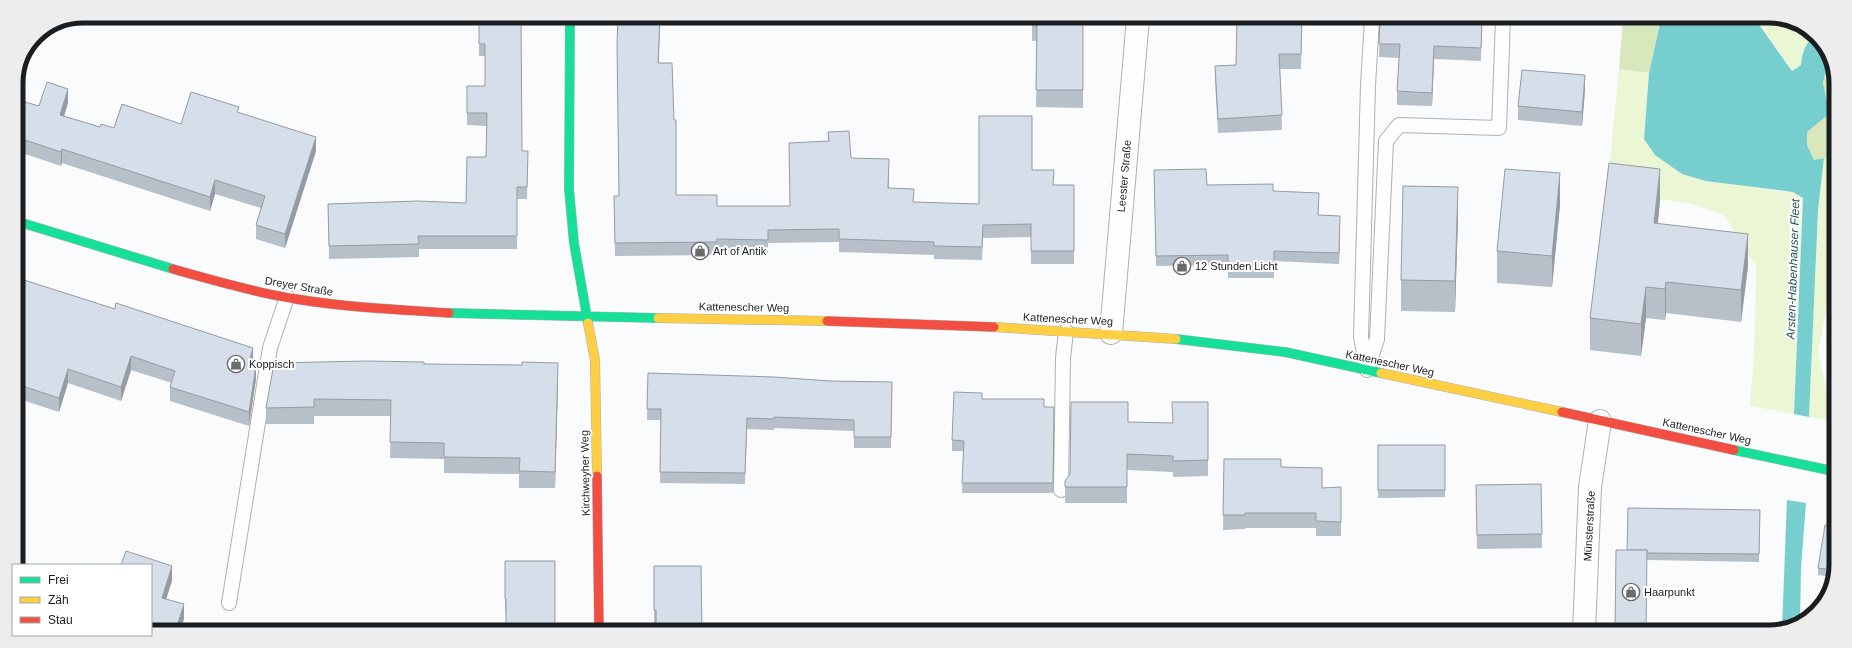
<svg xmlns="http://www.w3.org/2000/svg" width="1852" height="648" viewBox="0 0 1852 648" font-family="Arial,sans-serif">
	<style>
		.green { fill: #ebf7d4 }
		.forest { fill: #d9e7bc }
		.water { fill: #77cecf }
		.lines { fill: none; stroke-linecap: round; stroke-linejoin: round }
		.lane-casing { stroke: #aeb0b3; stroke-width: 16 }
		.street-casing { stroke: #aeb0b3; stroke-width: 24 }
		.fast-casing { stroke: #aeb0b3; stroke-width: 10 }
		.slow-casing { stroke: #aeb0b3; stroke-width: 10 }
		.jam-casing { stroke: #aeb0b3; stroke-width: 10 }
		.lane { stroke: #fefeff; stroke-width: 14 }
		.street { stroke: #fefeff; stroke-width: 22 }
		.fast { stroke: #16e098; stroke-width: 9 }
		.slow { stroke: #ffcf43; stroke-width: 9 }
		.jam { stroke: #f24e42; stroke-width: 9 }
		.wall { fill: #b7bfc8 }
		.shaded-wall { fill: #959ba3 }
		.building { fill: #d5dee9; stroke: #959ba3 }
		.labels { text-anchor: middle; dominant-baseline: central; stroke-width: 4; stroke-linejoin: round; paint-order: stroke }
		.street-label { font-size: 11px; fill: #1b1e21; stroke: #fff }
		.poi-label { font-size: 11px; fill: #1b1e21; stroke: #fff; text-anchor: start }
		.water-label { font-size: 12px; font-style: italic; fill: #1c5050; stroke: #fff }
		.rim { fill: none; stroke: #1b1e21; stroke-width: 5 }
	</style>
	<rect width="100%" height="100%" fill="#f9fbfd"/>
	<g class="green">
		<path d="M 1755,19 L 1790,19 L 1814,36 C 1805,44 1802,53 1801,65 L 1793,71 Z"/>
		<path d="M 1619,69 L 1649,73 L 1644,139 L 1761,189 L 1793,192 L 1803,198 L 1794,414 L 1750,406 L 1754,355 L 1756,267 L 1725,216 L 1693,204 L 1607,191 Z"/>
		<path d="M 1824,158 L 1835,166 L 1835,270 L 1818,351 L 1834,422 L 1809,417 L 1818,210 Z"/>
	</g>
	<g class="forest">
		<path d="M 1623,19 L 1661,19 L 1649,73 L 1619,69 Z"/>
		<path d="M 1829,62 L 1836,79 L 1835,166 L 1824,158 L 1814,160 L 1807,145 L 1807,132 L 1829,114 L 1823,82 Z"/>
	</g>
	<g class="water">
		<path d="M 1661,19 L 1755,19 L 1792,71 L 1801,65 C 1802,53 1805,44 1814,36 L 1822,42 L 1829,62 L 1823,82 L 1829,114 L 1807,132 L 1807,145 L 1814,160 L 1824,158 L 1818,210 L 1809,417 L 1794,414 L 1803,198 L 1793,192 L 1706,181 L 1682,174 L 1655,155 L 1644,139 L 1649,73 Z"/>
		<path d="M 1787,500 L 1806,503 L 1801,568 L 1800,621 L 1782,628 Z"/>
	</g>
	<g class="lines">
		<defs>
			<g id="lane">
				<path d="M 1367,368 L 1361,337 L 1368,85 L 1372,19"/>
				<path d="M 1367,370 L 1377,339 L 1386,141 L 1399,125 L 1499,128 L 1503,19"/>
				<path d="M 1061,490 L 1063,358 L 1066,331"/>
				<path d="M 229,603 L 270,348 L 287,297"/>
			</g>
			<g id="street">
				<path d="M 1111,333 L 1138,18"/>
				<path d="M 1584,632 L 1590,487 L 1600,421"/>
			</g>
			<g id="fast">
				<path d="M 570,17 L 569,189 L 574,243 L 588,323"/>
				<path d="M 16,221 L 173,269"/>
				<path d="M 449,313 L 658,318"/>
				<path d="M 1176,339 L 1285,352 L 1381,373"/>
				<path d="M 1734,450 L 1833,471"/>
			</g>
			<g id="slow">
				<path d="M 658,318 L 827,321"/>
				<path d="M 588,323 L 595,360 L 597,476"/>
				<path d="M 994,327 L 1176,339"/>
				<path d="M 1381,373 L 1562,412"/>
			</g>
			<g id="jam">
				<path d="M 173,269 C 208,279 243,289 279,296 C 335,307 393,309 449,313"/>
				<path d="M 827,321 L 994,327"/>
				<path d="M 1562,412 L 1734,450"/>
				<path d="M 597,476 L 599,630"/>
			</g>
		</defs>
		<use href="#lane" class="lane-casing"/>
		<use href="#street" class="street-casing"/>
		<use href="#fast" class="fast-casing"/>
		<use href="#slow" class="slow-casing"/>
		<use href="#jam" class="jam-casing"/>
		<use href="#lane" class="lane"/>
		<use href="#street" class="street"/>
		<use href="#fast" class="fast"/>
		<use href="#slow" class="slow"/>
		<use href="#jam" class="jam"/>
	</g>
	<g class="wall">
		<path d="M 479,17 L 522,151 L 528,164 L 527,199 L 517,199 L 517,249 L 419,249 L 419,257 L 329,259 L 328,204 L 466,203 L 486,157 L 487,126 L 467,125 L 467,86 L 485,86 L 485,56 L 479,56 Z"/>
		<path d="M 618,17 L 660,17 L 659,63 L 676,195 L 717,206 L 790,206 L 828,141 L 828,132 L 851,158 L 889,172 L 889,188 L 914,202 L 979,204 L 1032,170 L 1054,185 L 1074,185 L 1074,264 L 1031,264 L 1031,237 L 983,238 L 982,260 L 934,259 L 934,255 L 839,252 L 839,242 L 768,243 L 768,253 L 717,252 L 717,255 L 615,256 L 614,196 L 619,196 Z"/>
		<path d="M 1032,18 L 1083,18 L 1083,108 L 1036,107 L 1037,41 L 1032,41 Z"/>
		<path d="M 1302,18 L 1301,69 L 1280,69 L 1282,130 L 1218,133 L 1215,81 L 1215,66 L 1236,65 Z"/>
		<path d="M 1380,19 L 1482,19 L 1481,61 L 1434,59 L 1432,106 L 1397,105 L 1397,91 L 1399,58 L 1379,57 Z"/>
		<path d="M 1585,90 L 1582,126 L 1518,120 L 1518,106 Z"/>
		<path d="M 68,103 L 64,116 L 100,127 L 114,128 L 181,124 L 239,113 L 316,151 L 285,248 L 256,239 L 256,225 L 261,208 L 215,194 L 210,211 L 62,163 L 61,166 L 16,151 L 16,130 L 39,106 Z"/>
		<path d="M 1154,170 L 1207,185 L 1273,191 L 1319,204 L 1318,215 L 1340,226 L 1339,264 L 1274,261 L 1274,278 L 1228,278 L 1228,265 L 1156,266 Z"/>
		<path d="M 1660,201 L 1658,224 L 1748,266 L 1741,322 L 1666,313 L 1665,320 L 1646,318 L 1641,356 L 1590,350 L 1590,318 Z"/>
		<path d="M 1560,205 L 1552,287 L 1497,283 L 1497,251 Z"/>
		<path d="M 1458,219 L 1455,312 L 1401,311 L 1401,280 Z"/>
		<path d="M 16,273 L 25,280 L 253,362 L 252,365 L 256,379 L 249,426 L 170,401 L 170,387 L 172,383 L 131,370 L 121,401 L 68,383 L 59,412 L 16,398 Z"/>
		<path d="M 1834,306 L 1834,362 L 1827,360 L 1827,342 Z"/>
		<path d="M 424,364 L 558,379 L 555,488 L 519,488 L 519,474 L 444,473 L 444,459 L 390,458 L 391,416 L 314,416 L 314,424 L 266,424 L 266,408 Z"/>
		<path d="M 648,373 L 830,381 L 892,382 L 891,448 L 854,448 L 854,431 L 774,428 L 774,430 L 747,429 L 745,484 L 660,483 L 661,420 L 647,420 Z"/>
		<path d="M 982,399 L 1044,407 L 1054,407 L 1053,493 L 962,493 L 964,451 L 952,451 L 952,440 Z"/>
		<path d="M 1208,402 L 1208,476 L 1173,477 L 1173,472 L 1127,470 L 1127,503 L 1065,503 L 1065,481 L 1128,422 L 1172,423 Z"/>
		<path d="M 1378,445 L 1445,445 L 1445,497 L 1378,498 Z"/>
		<path d="M 1224,459 L 1281,467 L 1322,488 L 1341,487 L 1341,536 L 1316,536 L 1316,528 L 1245,528 L 1245,529 L 1223,530 Z"/>
		<path d="M 1541,484 L 1542,548 L 1477,549 L 1476,485 Z"/>
		<path d="M 1760,510 L 1759,562 L 1647,560 L 1627,550 Z"/>
		<path d="M 1833,526 L 1833,577 L 1818,575 L 1818,568 Z"/>
		<path d="M 505,561 L 555,561 L 506,613 L 505,613 Z"/>
		<path d="M 654,566 L 702,630 L 654,624 Z"/>
	</g>
	<g class="shaded-wall">
		<path d="M 660,17 L 658,76 L 658,63 Z"/>
		<path d="M 1434,46 L 1434,59 L 1432,106 L 1432,93 Z"/>
		<path d="M 1585,75 L 1585,90 L 1582,126 L 1582,112 Z"/>
		<path d="M 68,89 L 68,103 L 60,129 L 60,115 Z"/>
		<path d="M 316,137 L 316,151 L 285,248 L 285,234 Z"/>
		<path d="M 62,149 L 62,163 L 61,166 L 61,152 Z"/>
		<path d="M 1660,169 L 1660,201 L 1654,255 L 1654,223 Z"/>
		<path d="M 1560,173 L 1560,205 L 1552,287 L 1552,256 Z"/>
		<path d="M 215,180 L 215,194 L 210,211 L 210,197 Z"/>
		<path d="M 1458,187 L 1458,219 L 1455,312 L 1455,281 Z"/>
		<path d="M 1340,216 L 1340,226 L 1339,264 L 1339,253 Z"/>
		<path d="M 1748,234 L 1748,266 L 1741,322 L 1741,290 Z"/>
		<path d="M 1666,282 L 1666,313 L 1665,320 L 1665,289 Z"/>
		<path d="M 1646,287 L 1646,318 L 1641,356 L 1641,324 Z"/>
		<path d="M 253,348 L 253,362 L 248,379 L 248,365 Z"/>
		<path d="M 131,356 L 131,370 L 121,401 L 121,387 Z"/>
		<path d="M 558,363 L 558,379 L 555,488 L 555,472 Z"/>
		<path d="M 256,365 L 256,379 L 249,426 L 249,412 Z"/>
		<path d="M 68,369 L 68,383 L 59,412 L 59,398 Z"/>
		<path d="M 172,566 L 172,581 L 162,612 L 162,598 Z"/>
		<path d="M 184,604 L 184,619 L 181,629 L 176,629 Z"/>
	</g>
	<g class="building">
		<path d="M 479,17 L 521,17 L 522,151 L 528,151 L 527,187 L 517,187 L 517,236 L 418,236 L 419,244 L 329,246 L 328,204 L 418,201 L 466,203 L 467,157 L 486,157 L 487,113 L 467,113 L 467,86 L 485,86 L 485,44 L 479,44 Z"/>
		<path d="M 618,17 L 660,17 L 658,63 L 672,63 L 674,120 L 676,120 L 676,195 L 717,195 L 717,206 L 790,206 L 789,143 L 829,141 L 828,132 L 849,131 L 851,158 L 889,159 L 888,188 L 914,189 L 913,202 L 979,204 L 979,116 L 1032,116 L 1032,170 L 1054,170 L 1053,185 L 1074,185 L 1074,251 L 1031,251 L 1031,224 L 983,225 L 982,247 L 934,246 L 934,242 L 839,239 L 839,229 L 768,230 L 768,240 L 717,239 L 717,242 L 615,243 L 614,196 L 619,196 L 617,44 Z"/>
		<path d="M 1032,18 L 1083,18 L 1083,90 L 1036,90 L 1037,23 L 1032,23 Z"/>
		<path d="M 1237,18 L 1302,18 L 1301,54 L 1279,54 L 1282,115 L 1218,119 L 1215,66 L 1236,65 Z"/>
		<path d="M 1380,19 L 1482,19 L 1481,48 L 1434,46 L 1432,93 L 1397,91 L 1400,44 L 1379,44 Z"/>
		<path d="M 1522,70 L 1585,75 L 1582,112 L 1518,106 Z"/>
		<path d="M 47,82 L 68,89 L 60,115 L 100,127 L 101,124 L 114,128 L 122,104 L 181,124 L 191,92 L 239,107 L 237,112 L 316,137 L 285,234 L 256,225 L 265,196 L 215,180 L 210,197 L 62,149 L 61,152 L 16,137 L 16,130 L 25,102 L 39,106 Z"/>
		<path d="M 1609,163 L 1660,169 L 1654,223 L 1748,234 L 1741,290 L 1666,282 L 1665,289 L 1646,287 L 1641,324 L 1590,318 Z"/>
		<path d="M 1206,169 L 1207,185 L 1273,184 L 1273,191 L 1319,193 L 1318,215 L 1340,216 L 1339,253 L 1274,251 L 1274,267 L 1228,267 L 1228,255 L 1156,256 L 1154,170 Z"/>
		<path d="M 1505,169 L 1560,173 L 1552,256 L 1497,251 Z"/>
		<path d="M 1403,186 L 1458,187 L 1455,281 L 1401,280 Z"/>
		<path d="M 16,273 L 25,276 L 24,280 L 115,309 L 116,303 L 253,348 L 248,365 L 256,365 L 249,412 L 170,387 L 175,371 L 131,356 L 121,387 L 68,369 L 59,398 L 16,384 Z"/>
		<path d="M 1834,306 L 1834,344 L 1827,342 Z"/>
		<path d="M 367,361 L 424,362 L 424,364 L 522,365 L 522,362 L 558,363 L 555,472 L 519,471 L 520,458 L 444,457 L 444,443 L 390,442 L 391,400 L 314,399 L 314,407 L 266,408 L 274,363 Z"/>
		<path d="M 648,373 L 774,377 L 830,381 L 892,382 L 891,437 L 854,437 L 854,420 L 774,417 L 774,419 L 747,418 L 745,473 L 660,472 L 661,409 L 647,409 Z"/>
		<path d="M 954,392 L 982,393 L 982,399 L 1044,399 L 1044,407 L 1054,407 L 1053,483 L 962,483 L 964,441 L 952,440 Z"/>
		<path d="M 1071,402 L 1128,402 L 1128,422 L 1173,423 L 1172,402 L 1208,402 L 1208,460 L 1173,461 L 1173,456 L 1127,454 L 1127,487 L 1065,487 L 1065,481 L 1070,474 Z"/>
		<rect x="1378" y="445" width="67" height="45"/>
		<path d="M 1224,459 L 1281,459 L 1281,467 L 1322,468 L 1322,488 L 1341,487 L 1341,522 L 1316,521 L 1316,513 L 1245,513 L 1245,515 L 1223,515 Z"/>
		<path d="M 1541,484 L 1542,534 L 1477,535 L 1476,485 Z"/>
		<path d="M 1628,508 L 1760,510 L 1759,554 L 1647,553 L 1647,550 L 1627,550 Z"/>
		<path d="M 1825,525 L 1833,526 L 1833,570 L 1818,568 Z"/>
		<path d="M 1616,550 L 1647,550 L 1646,632 L 1615,632 Z"/>
		<path d="M 126,551 L 172,566 L 162,598 L 184,604 L 176,629 L 151,629 L 151,565 L 121,565 Z"/>
		<path d="M 505,561 L 555,561 L 555,630 L 506,629 L 506,599 L 505,599 Z"/>
		<path d="M 654,566 L 701,566 L 702,630 L 656,630 L 656,610 L 654,610 Z"/>
	</g>
	<defs>
		<symbol id="shop-ring" viewBox="-11 -11 22 22"><circle r="9.5" fill="#fff" stroke="#696b6e" stroke-width="1.5"/><path d="M-5-2.5h2.3a2.7 3.5 0 0 1 5.4 0H5L5.5 6h-11ZM-1.5-2.5h3a1.5 2.3 0 0 0-3 0Z" fill="#696b6e"/></symbol>
	</defs>
	<g fill-rule="evenodd">
		<use href="#shop-ring" x="690" y="241" width="20" height="20"/>
		<use href="#shop-ring" x="1172" y="256" width="20" height="20"/>
		<use href="#shop-ring" x="226" y="354" width="20" height="20"/>
		<use href="#shop-ring" x="1621" y="582" width="20" height="20"/>
	</g>
	<g class="labels">
		<g class="street-label">
			<text transform="translate(1124 176) rotate(-85)">Leester Straße</text>
			<text transform="translate(299 286) rotate(10)">Dreyer Straße</text>
			<text transform="translate(744 307) rotate(1)">Kattenescher Weg</text>
			<text transform="translate(1068 319) rotate(3)">Kattenescher Weg</text>
			<text transform="translate(1390 363) rotate(12)">Kattenescher Weg</text>
			<text transform="translate(1707 431) rotate(12)">Kattenescher Weg</text>
			<text transform="translate(585 473) rotate(-91)">Kirchweyher Weg</text>
			<text transform="translate(1589 526) rotate(-87)">Münsterstraße</text>
		</g>
		<g class="poi-label">
			<text x="713" y="251">Art of Antik</text>
			<text x="1195" y="266">12 Stunden Licht</text>
			<text x="249" y="364">Koppisch</text>
			<text x="1644" y="592">Haarpunkt</text>
		</g>
		<g class="water-label">
			<text transform="translate(1793 269) rotate(-88)">Arsten-Habenhauser Fleet</text>
		</g>
	</g>
	<path d="M0 0H1852V648H0ZM83 23H1769A60 60 0 0 1 1829 83V565A60 60 0 0 1 1769 625H83A60 60 0 0 1 23 565V83A60 60 0 0 1 83 23Z" fill="#ededed" fill-rule="evenodd"/>
	<path class="rim" d="M83 23H1769A60 60 0 0 1 1829 83V565A60 60 0 0 1 1769 625H83A60 60 0 0 1 23 565V83A60 60 0 0 1 83 23Z"/>
	<rect x="12" y="564" width="140" height="72" fill="#ffffff" stroke="#a4a5a6"/>
	<rect x="20" y="577" width="20" height="6" fill="#16e098" stroke="#a4a5a6"/>
	<text x="48" y="584" font-size="12" fill="#1b1e21">Frei</text>
	<rect x="20" y="597" width="20" height="6" fill="#ffcf43" stroke="#a4a5a6"/>
	<text x="48" y="604" font-size="12" fill="#1b1e21">Zäh</text>
	<rect x="20" y="617" width="20" height="6" fill="#f24e42" stroke="#a4a5a6"/>
	<text x="48" y="624" font-size="12" fill="#1b1e21">Stau</text>
</svg>
